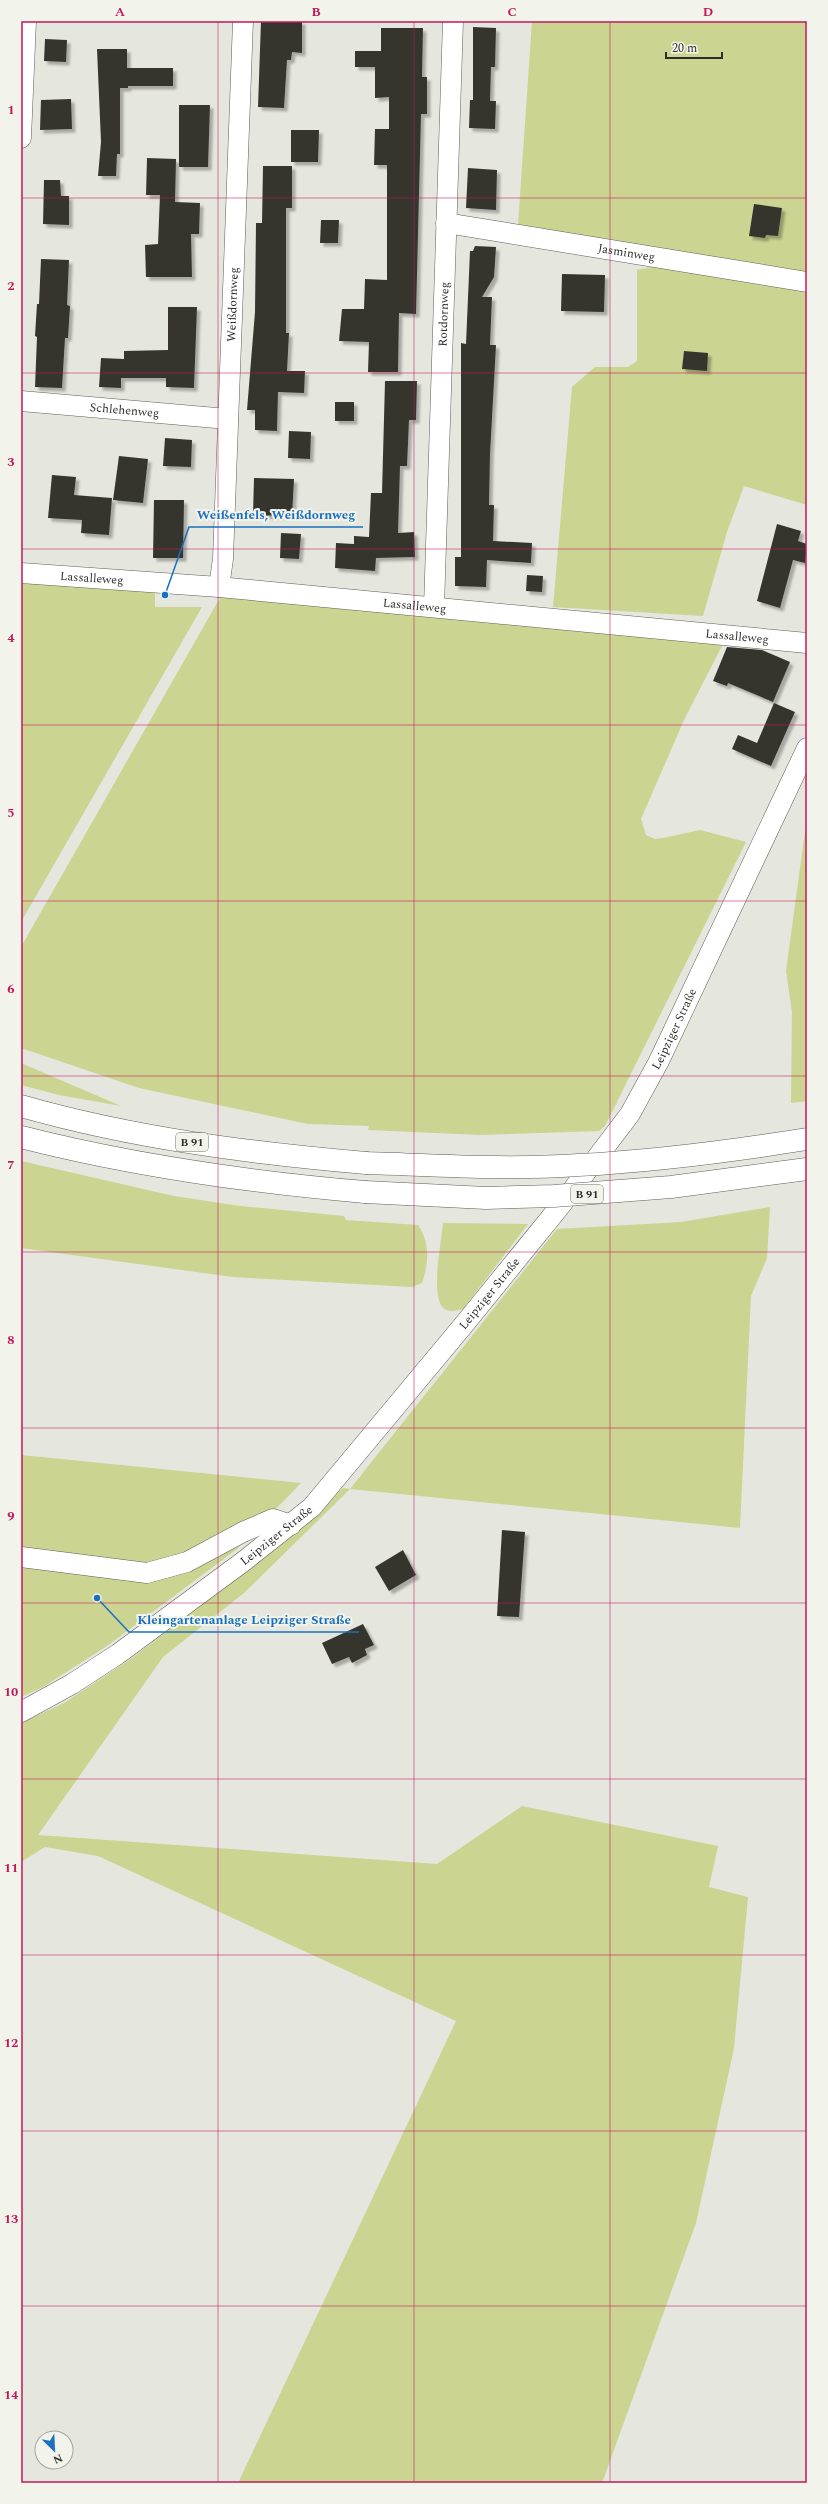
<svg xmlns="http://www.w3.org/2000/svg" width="828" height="2504" viewBox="0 0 828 2504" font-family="Spectral,serif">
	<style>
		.green { fill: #cbd490 }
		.building { fill: #35362f; filter: url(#shadow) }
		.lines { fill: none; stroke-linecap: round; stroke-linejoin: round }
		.minor-casing { stroke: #5e5f58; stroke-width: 21 }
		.highway-casing { stroke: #5e5f58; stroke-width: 23 }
		.minor { stroke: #fff; stroke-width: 20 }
		.highway { stroke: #fff; stroke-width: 22 }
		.highway-bridge-casing { stroke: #5e5f58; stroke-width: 23; stroke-linecap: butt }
		.highway-bridge { stroke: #fff; stroke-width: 22 }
		.grid { fill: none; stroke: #c2185b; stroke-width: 1; stroke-opacity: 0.55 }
		.labels { text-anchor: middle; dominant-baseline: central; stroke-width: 4; stroke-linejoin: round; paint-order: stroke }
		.shield { fill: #f2f4eb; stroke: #686965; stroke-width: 1 }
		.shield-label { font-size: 11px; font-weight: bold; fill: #2d2e2b }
		.street-label { font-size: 12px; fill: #2d2e2b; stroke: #f2f4eb }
		.leader { fill: none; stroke: #1a70be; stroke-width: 1.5 }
		.callout-dot { fill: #1a70be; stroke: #f2f4eb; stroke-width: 1.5 }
		.callout-label { font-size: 13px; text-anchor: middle; font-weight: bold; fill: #1a70be; stroke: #f2f4eb; stroke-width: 4; stroke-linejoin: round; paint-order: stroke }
		.neatline { fill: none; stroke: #c2185b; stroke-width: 1.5 }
		.grid-label { font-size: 13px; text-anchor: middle; font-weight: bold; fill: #c2185b }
	</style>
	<defs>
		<filter id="shadow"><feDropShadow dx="3.5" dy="3.5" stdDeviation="1" flood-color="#0004"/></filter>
	</defs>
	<rect width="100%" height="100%" fill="#e5e6de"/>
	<g class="green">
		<path d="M 532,21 L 807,21 L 807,275 L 518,225 Z"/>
		<path d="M 671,263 L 807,291 L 807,505 L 744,486 L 727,532 L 703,616 L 553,607 L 572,387 L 595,367 L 628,367 L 637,361 L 637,270 Z"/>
		<path d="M 21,583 L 155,591 L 155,607 L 202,607 L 21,922 Z"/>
		<path d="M 221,596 L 724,642 L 684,720 L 641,819 L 646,835 L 655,839 L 663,838 L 700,830 L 746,842 L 605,1126 L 599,1131 L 481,1135 L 368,1130 L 369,1126 L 308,1124 L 139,1088 L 21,1048 L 21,947 Z"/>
		<path d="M 807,817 L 807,1101 L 791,1103 L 792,1012 L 786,971 Z"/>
		<path d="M 21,1063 L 121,1106 L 59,1095 L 21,1085 Z"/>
		<path d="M 21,1161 L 174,1196 L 240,1206 L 344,1216 L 346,1220 L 418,1225 C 430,1242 429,1263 422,1283 L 412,1287 L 233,1277 L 21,1248 Z"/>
		<path d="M 770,1207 L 767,1258 L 751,1296 L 740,1528 L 350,1489 L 244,1593 L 163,1657 L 38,1835 L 437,1864 L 522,1806 L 718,1846 L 709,1887 L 748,1897 L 734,2048 L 696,2223 L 602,2483 L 238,2483 L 456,2021 L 98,1856 L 45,1847 L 21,1862 L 21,1723 L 64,1703 L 132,1658 L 300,1529 L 343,1488 L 350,1489 L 557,1229 L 681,1222 Z"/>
		<path d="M 443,1223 L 528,1224 L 463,1309 C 455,1311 445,1313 441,1305 C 432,1287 441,1244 443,1223 Z"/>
		<path d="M 21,1455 L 301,1483 L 237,1549 L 107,1646 L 43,1687 L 21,1697 Z"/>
	</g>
	<g class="building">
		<path d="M 261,21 L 302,21 L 302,53 L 292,52 L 291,60 L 287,60 L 284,108 L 258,107 Z"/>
		<path d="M 473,27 L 496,28 L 495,67 L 491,67 L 490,101 L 496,101 L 495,129 L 469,128 L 470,100 L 473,100 Z"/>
		<path d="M 381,28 L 423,28 L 422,77 L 427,77 L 427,114 L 421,114 L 416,314 L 399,313 L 398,372 L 368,372 L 369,342 L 339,341 L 342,309 L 364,309 L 365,279 L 387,280 L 387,165 L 374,165 L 375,129 L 389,129 L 389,97 L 375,98 L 375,67 L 355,67 L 355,51 L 381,51 Z"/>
		<path d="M 45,39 L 67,40 L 66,62 L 44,61 Z"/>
		<path d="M 97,49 L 127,49 L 127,68 L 173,68 L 173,86 L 128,86 L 128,88 L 120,88 L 120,154 L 117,154 L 116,176 L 98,176 L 101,142 Z"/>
		<path d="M 71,99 L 72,129 L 40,130 L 41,100 Z"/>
		<path d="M 179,105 L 210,105 L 208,167 L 179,167 Z"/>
		<path d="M 291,130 L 319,130 L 318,162 L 291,162 Z"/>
		<path d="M 147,158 L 176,159 L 175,202 L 200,203 L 199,234 L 191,234 L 192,277 L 146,277 L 145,245 L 158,244 L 160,195 L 146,195 Z"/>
		<path d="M 263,166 L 292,166 L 292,208 L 286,208 L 286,333 L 289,333 L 287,371 L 305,371 L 304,393 L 278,392 L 277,431 L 255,430 L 255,410 L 247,410 L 255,312 L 256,223 L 262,223 Z"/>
		<path d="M 468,168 L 497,170 L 496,210 L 466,208 Z"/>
		<path d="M 44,180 L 60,180 L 61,196 L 69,196 L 69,225 L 43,224 Z"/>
		<path d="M 754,204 L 782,208 L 778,236 L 766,235 L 765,238 L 749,236 Z"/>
		<path d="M 321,220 L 339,220 L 338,243 L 320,243 Z"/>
		<path d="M 475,246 L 496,247 L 494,277 L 482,297 L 492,297 L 490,345 L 496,345 L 490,454 L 489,505 L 494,505 L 493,541 L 532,543 L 531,563 L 487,560 L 486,587 L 455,586 L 455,557 L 461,557 L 461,343 L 466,344 L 470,251 L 473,251 Z"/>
		<path d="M 41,259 L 69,260 L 67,305 L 70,306 L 68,338 L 65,338 L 62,388 L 35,387 L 37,337 L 35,336 L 37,304 L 39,304 Z"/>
		<path d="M 562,274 L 605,275 L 604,312 L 561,311 Z"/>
		<path d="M 168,307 L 197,307 L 194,388 L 166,387 L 166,378 L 121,378 L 121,388 L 99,387 L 101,358 L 124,359 L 124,351 L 168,350 Z"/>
		<path d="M 684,351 L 708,353 L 707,371 L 682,369 Z"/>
		<path d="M 385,381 L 417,381 L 416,420 L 409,420 L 407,466 L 400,466 L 398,533 L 414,532 L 415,557 L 376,558 L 375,571 L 335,568 L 336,543 L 354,544 L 354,536 L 369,537 L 371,493 L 382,493 Z"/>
		<rect x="335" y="402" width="19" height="19"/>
		<path d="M 289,431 L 311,432 L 310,459 L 288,458 Z"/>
		<path d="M 165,438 L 192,440 L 191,467 L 163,466 Z"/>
		<path d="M 119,456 L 148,459 L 143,503 L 113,500 Z"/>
		<path d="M 52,475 L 76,477 L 74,495 L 112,498 L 109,535 L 81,533 L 82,520 L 48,518 Z"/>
		<path d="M 254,478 L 294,479 L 292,516 L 253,515 Z"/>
		<path d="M 154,500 L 184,500 L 183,558 L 153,558 Z"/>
		<path d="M 777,524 L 801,531 L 798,541 L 807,544 L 805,563 L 793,560 L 780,608 L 757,601 Z"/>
		<path d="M 281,533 L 301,534 L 299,559 L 280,558 Z"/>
		<path d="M 527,575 L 543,576 L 542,592 L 526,591 Z"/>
		<path d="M 727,647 L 762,650 L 790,662 L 773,702 L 728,683 L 727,686 L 713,681 Z"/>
		<path d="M 774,703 L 795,712 L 771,766 L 732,749 L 738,735 L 757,743 Z"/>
		<path d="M 502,1530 L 525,1532 L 519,1617 L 497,1616 Z"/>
		<path d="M 403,1550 L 416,1575 L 389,1591 L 375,1567 Z"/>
		<path d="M 363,1624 L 374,1645 L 365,1649 L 367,1655 L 352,1663 L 349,1657 L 332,1664 L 322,1643 Z"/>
	</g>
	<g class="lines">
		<defs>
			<g id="minor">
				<path d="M 21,138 L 26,21"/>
				<path id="s1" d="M 446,223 L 807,282"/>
				<path id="s2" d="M 21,401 L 228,419"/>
				<path id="s3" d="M 21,573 L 219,587 L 807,643"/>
				<path id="s4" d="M 219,587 L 223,559 L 243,21"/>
				<path id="s5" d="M 434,607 L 453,21"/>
				<path d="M 21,1557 L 147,1573 L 187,1562 L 243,1532 L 273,1519 L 291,1525"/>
				<path id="s6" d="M 21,1712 L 72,1684 L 118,1654 L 244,1561 L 312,1507 L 466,1322 L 561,1205 L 630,1114 L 659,1061 L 807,748"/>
			</g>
			<g id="highway">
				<path d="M 21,1106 C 133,1138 250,1153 366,1163"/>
				<path d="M 21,1137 C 135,1166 248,1182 365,1192"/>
			</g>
		</defs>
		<use href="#minor" class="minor-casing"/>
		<use href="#highway" class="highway-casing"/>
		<use href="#minor" class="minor"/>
		<use href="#highway" class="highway"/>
		<defs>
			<g id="highway-bridge">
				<path d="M 366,1163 C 436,1165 507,1170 578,1165 C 655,1161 731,1151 807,1139"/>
				<path d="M 365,1192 L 486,1198 L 554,1196 L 671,1187 L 807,1169"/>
			</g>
		</defs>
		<use href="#highway-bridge" class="highway-bridge-casing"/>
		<use href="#highway-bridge" class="highway-bridge"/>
	</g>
	<path class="grid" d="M 218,21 L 218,2483M 414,21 L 414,2483M 610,21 L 610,2483M 21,198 L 807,198M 21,373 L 807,373M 21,549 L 807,549M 21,725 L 807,725M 21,901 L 807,901M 21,1076 L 807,1076M 21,1252 L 807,1252M 21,1428 L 807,1428M 21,1603 L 807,1603M 21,1779 L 807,1779M 21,1955 L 807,1955M 21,2131 L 807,2131M 21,2306 L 807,2306"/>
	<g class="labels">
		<g class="shield">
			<rect x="176" y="1133" width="32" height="18" rx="3"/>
			<rect x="571" y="1185" width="32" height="18" rx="3"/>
		</g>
		<g class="shield-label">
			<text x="192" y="1142">B 91</text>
			<text x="587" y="1194">B 91</text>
		</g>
		<g class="street-label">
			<text stroke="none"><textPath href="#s1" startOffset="183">Jasminweg</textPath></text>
			<text stroke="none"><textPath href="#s4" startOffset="283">Weißdornweg</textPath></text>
			<text stroke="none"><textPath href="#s5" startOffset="293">Rotdornweg</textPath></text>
			<text stroke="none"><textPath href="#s2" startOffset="104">Schlehenweg</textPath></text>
			<text stroke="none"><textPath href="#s3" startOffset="71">Lassalleweg</textPath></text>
			<text stroke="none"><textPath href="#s3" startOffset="395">Lassalleweg</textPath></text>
			<text stroke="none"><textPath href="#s3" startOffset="719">Lassalleweg</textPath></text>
			<text stroke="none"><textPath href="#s6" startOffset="958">Leipziger Straße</textPath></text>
			<text stroke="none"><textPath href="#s6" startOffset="634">Leipziger Straße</textPath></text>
			<text stroke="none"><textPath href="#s6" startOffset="311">Leipziger Straße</textPath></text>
		</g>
	</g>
	<path class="leader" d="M165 595L189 527H363M97 1598L129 1632H359"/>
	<g class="callout-dot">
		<circle cx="165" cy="595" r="4"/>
		<circle cx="97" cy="1598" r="4"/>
	</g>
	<g class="callout-label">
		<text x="276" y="519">Weißenfels, Weißdornweg</text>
		<text x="244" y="1624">Kleingartenanlage Leipziger Straße</text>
	</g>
	<rect width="828" height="2504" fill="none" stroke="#f2f4eb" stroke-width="44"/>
	<g transform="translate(54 2450) rotate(156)"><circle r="19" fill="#f2f4eb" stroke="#a3a59e"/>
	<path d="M0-3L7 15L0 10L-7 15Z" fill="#1a70be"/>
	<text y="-6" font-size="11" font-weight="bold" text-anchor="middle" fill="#2d2e2b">N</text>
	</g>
	<path d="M666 52v6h56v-6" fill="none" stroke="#2d2e2b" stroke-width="2"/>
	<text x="672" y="52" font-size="12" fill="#2d2e2b" stroke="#f2f4eb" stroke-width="3" paint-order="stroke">20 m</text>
	<rect x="22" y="22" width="784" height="2460" class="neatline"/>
	<g class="grid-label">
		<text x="120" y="16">A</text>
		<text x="316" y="16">B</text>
		<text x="512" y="16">C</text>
		<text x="708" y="16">D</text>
		<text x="11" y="114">1</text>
		<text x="11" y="290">2</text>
		<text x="11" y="466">3</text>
		<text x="11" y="642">4</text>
		<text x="11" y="817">5</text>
		<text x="11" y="993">6</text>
		<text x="11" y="1169">7</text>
		<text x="11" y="1344">8</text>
		<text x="11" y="1520">9</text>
		<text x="11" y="1696">10</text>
		<text x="11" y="1872">11</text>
		<text x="11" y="2047">12</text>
		<text x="11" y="2223">13</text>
		<text x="11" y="2399">14</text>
	</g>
</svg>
